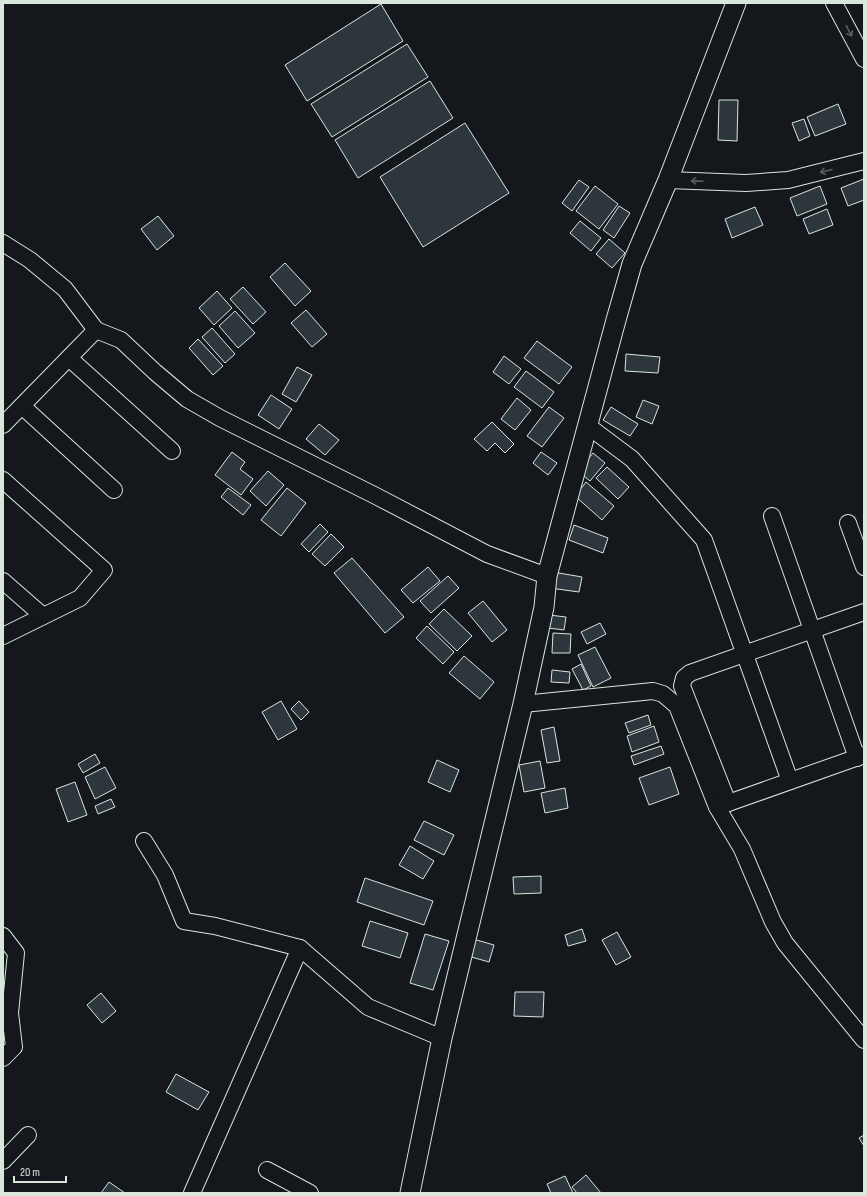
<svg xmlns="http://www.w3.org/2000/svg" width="867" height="1196" viewBox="0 0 867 1196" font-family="'Sofia Sans Condensed',sans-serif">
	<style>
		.building { fill: #2c363c; stroke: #d8e6dc }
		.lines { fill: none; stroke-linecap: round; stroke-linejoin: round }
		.minor-casing { stroke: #d8e6dc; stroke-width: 18 }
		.tertiary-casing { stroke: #d8e6dc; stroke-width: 21 }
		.minor { stroke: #14181c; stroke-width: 16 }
		.tertiary { stroke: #14181c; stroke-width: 19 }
		.oneway { stroke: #59605f }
	</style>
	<rect width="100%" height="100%" fill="#14181c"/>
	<g class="building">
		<path d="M 381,4 L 403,41 L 307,101 L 285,65 Z"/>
		<path d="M 407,44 L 428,77 L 332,137 L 311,104 Z"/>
		<path d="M 430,81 L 453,118 L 358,178 L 335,140 Z"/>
		<path d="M 719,100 L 738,100 L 737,141 L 718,140 Z"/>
		<path d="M 838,104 L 846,124 L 815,136 L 807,117 Z"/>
		<path d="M 804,119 L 810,136 L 799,141 L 792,123 Z"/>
		<path d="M 465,123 L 509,193 L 423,247 L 380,177 Z"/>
		<path d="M 864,179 L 864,200 L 848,206 L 841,188 Z"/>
		<path d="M 579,180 L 589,187 L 572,211 L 562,203 Z"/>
		<path d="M 595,186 L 618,204 L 599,229 L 576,211 Z"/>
		<path d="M 820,186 L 827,204 L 797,216 L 790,198 Z"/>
		<path d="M 619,206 L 630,213 L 614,238 L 603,230 Z"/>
		<path d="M 755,207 L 763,225 L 732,238 L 725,219 Z"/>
		<path d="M 827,209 L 833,225 L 809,234 L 803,219 Z"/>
		<path d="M 158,216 L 174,236 L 157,250 L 141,229 Z"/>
		<path d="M 580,221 L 601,238 L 591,251 L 570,233 Z"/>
		<path d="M 609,239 L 625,253 L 612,268 L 596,254 Z"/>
		<path d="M 285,263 L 311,291 L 295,306 L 270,277 Z"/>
		<path d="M 243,287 L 266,312 L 253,324 L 230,299 Z"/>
		<path d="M 217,291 L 232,308 L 214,325 L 199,308 Z"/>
		<path d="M 306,310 L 327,334 L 312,347 L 291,323 Z"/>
		<path d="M 235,311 L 255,333 L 238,348 L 219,326 Z"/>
		<path d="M 212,328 L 235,354 L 225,363 L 202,337 Z"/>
		<path d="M 198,339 L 223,366 L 213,375 L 189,348 Z"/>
		<path d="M 537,341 L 572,367 L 559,384 L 524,358 Z"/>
		<path d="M 626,354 L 660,357 L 658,373 L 625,371 Z"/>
		<path d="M 504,356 L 521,369 L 509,384 L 493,372 Z"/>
		<path d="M 297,367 L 312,375 L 296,402 L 282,394 Z"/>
		<path d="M 526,371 L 554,392 L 542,408 L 514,387 Z"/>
		<path d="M 271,395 L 292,409 L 279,429 L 258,415 Z"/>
		<path d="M 517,398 L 531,410 L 515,430 L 501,419 Z"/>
		<path d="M 643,400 L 659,406 L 652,424 L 636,417 Z"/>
		<path d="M 549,407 L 564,418 L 542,447 L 527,436 Z"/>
		<path d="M 611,407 L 638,424 L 630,436 L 603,420 Z"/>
		<path d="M 492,422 L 514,444 L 505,453 L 495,443 L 487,451 L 474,439 Z"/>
		<path d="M 319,424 L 339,440 L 325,455 L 306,439 Z"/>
		<path d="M 232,452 L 245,462 L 240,469 L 253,479 L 241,495 L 215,475 Z"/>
		<path d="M 541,452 L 557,463 L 548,475 L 533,463 Z"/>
		<path d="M 593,453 L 605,463 L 590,481 L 578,471 Z"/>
		<path d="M 607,467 L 629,487 L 618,499 L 596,478 Z"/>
		<path d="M 268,471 L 284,485 L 266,506 L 250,491 Z"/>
		<path d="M 586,482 L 614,506 L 602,520 L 575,496 Z"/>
		<path d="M 228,488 L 251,505 L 243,515 L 221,497 Z"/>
		<path d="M 287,488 L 306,503 L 281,536 L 261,520 Z"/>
		<path d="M 320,524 L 328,532 L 309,552 L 301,544 Z"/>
		<path d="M 574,525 L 608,538 L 603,553 L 569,540 Z"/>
		<path d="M 331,534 L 344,547 L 325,566 L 312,554 Z"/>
		<path d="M 352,558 L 404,617 L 385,633 L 334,573 Z"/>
		<path d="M 428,567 L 440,581 L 413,603 L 401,590 Z"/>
		<path d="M 553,572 L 582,577 L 579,592 L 550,588 Z"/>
		<path d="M 448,576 L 459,588 L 431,613 L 420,601 Z"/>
		<path d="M 483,601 L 507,630 L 492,642 L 468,613 Z"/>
		<path d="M 444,609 L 472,636 L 457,651 L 429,624 Z"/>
		<path d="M 549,615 L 566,617 L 564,630 L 548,628 Z"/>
		<path d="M 600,623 L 606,634 L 587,644 L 581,632 Z"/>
		<path d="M 427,626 L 454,652 L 443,664 L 416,638 Z"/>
		<path d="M 553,633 L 571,634 L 570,653 L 552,653 Z"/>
		<path d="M 595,647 L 611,678 L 593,687 L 578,655 Z"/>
		<path d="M 464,656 L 494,682 L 480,699 L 449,673 Z"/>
		<path d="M 581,664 L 591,686 L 583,690 L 572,669 Z"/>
		<path d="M 552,670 L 570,672 L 569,683 L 551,682 Z"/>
		<path d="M 281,701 L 297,729 L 278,740 L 262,712 Z"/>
		<path d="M 299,701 L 309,712 L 301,720 L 291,709 Z"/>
		<path d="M 648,715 L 651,725 L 629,733 L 625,723 Z"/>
		<path d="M 654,726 L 659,742 L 632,752 L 627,736 Z"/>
		<path d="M 554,727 L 560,761 L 547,763 L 541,730 Z"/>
		<path d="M 661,746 L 664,754 L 634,765 L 631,756 Z"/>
		<path d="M 95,754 L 100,763 L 83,773 L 78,764 Z"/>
		<path d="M 437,760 L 459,770 L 450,792 L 428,782 Z"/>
		<path d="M 540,761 L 545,788 L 524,792 L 519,765 Z"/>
		<path d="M 105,767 L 116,788 L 95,799 L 85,777 Z"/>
		<path d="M 670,767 L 679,794 L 649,805 L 639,778 Z"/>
		<path d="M 75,782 L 87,815 L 68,822 L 56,789 Z"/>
		<path d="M 565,788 L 568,808 L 545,813 L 541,793 Z"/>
		<path d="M 111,799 L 115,807 L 98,814 L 95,806 Z"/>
		<path d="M 424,821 L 454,835 L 444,855 L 414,840 Z"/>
		<path d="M 410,846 L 434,861 L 423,879 L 399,865 Z"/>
		<path d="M 541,876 L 541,893 L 514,894 L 513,877 Z"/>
		<path d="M 365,878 L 433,901 L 424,925 L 357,902 Z"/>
		<path d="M 370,921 L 408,933 L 400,958 L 362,946 Z"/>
		<path d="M 582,929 L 586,941 L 568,946 L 565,935 Z"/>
		<path d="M 617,932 L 631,957 L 616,965 L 602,940 Z"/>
		<path d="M 425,934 L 449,941 L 433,990 L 410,983 Z"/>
		<path d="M 473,939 L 494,945 L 489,962 L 468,956 Z"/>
		<path d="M 515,992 L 544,992 L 543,1017 L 514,1016 Z"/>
		<path d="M 101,993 L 116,1011 L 102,1023 L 87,1005 Z"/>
		<path d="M 176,1074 L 209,1092 L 198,1110 L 166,1092 Z"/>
		<path d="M 864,1135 L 864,1146 L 859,1138 Z"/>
		<path d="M 586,1175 L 601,1193 L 577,1193 L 572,1187 Z"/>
		<path d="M 565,1176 L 573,1193 L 551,1193 L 547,1184 Z"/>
		<path d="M 109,1182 L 125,1193 L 101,1193 Z"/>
	</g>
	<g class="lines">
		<defs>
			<g id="minor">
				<path d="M 834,3 L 864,59"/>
				<path d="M 668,180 L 746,183 L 788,180 L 864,161"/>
				<path d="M 3,243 L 30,260 L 65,289 L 96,330 L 121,340 L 155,372 L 187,399 L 220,418 L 376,496 L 487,554 L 547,576"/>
				<path d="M 69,358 L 172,451"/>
				<path d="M 22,406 L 114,490"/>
				<path d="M 3,425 L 96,330"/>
				<path d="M 588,426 L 632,459 L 704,540 L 790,781"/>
				<path d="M 3,480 L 104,570 L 80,598 L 3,636"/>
				<path d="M 772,516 L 857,758"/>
				<path d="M 848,523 L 864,567"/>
				<path d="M 3,581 L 43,616"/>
				<path d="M 523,704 L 653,691 L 663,694 L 677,706 L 717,807 L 864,755"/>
				<path d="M 728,803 L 682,686 L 684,678 L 690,673 L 864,612"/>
				<path d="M 717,807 L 742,849 L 773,922 L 785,943 L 864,1040"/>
				<path d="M 144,841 L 165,875 L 184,921 L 215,926 L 300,948 L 368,1007 L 442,1038"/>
				<path d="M 3,936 L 16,953 L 10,1013 L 14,1047 L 3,1058"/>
				<path d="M 3,1161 L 28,1135"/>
				<path d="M 267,1170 L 310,1193"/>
				<path d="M 192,1193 L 300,948"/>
			</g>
			<path id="tertiary" d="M 410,1193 L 442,1038 L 523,704 L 544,607 L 547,576 L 616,320 L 632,264 L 668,180 L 736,3"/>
		</defs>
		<use href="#minor" class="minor-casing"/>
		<use href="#tertiary" class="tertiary-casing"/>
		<use href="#minor" class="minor"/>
		<use href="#tertiary" class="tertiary"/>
	</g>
	<defs><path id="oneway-shaft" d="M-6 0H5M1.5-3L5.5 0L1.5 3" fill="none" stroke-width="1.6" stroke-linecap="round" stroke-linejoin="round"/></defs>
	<g class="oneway">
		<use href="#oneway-shaft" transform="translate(849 31) rotate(62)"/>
		<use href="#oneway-shaft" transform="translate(826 171) rotate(166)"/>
		<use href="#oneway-shaft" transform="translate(697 181) rotate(-178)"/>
	</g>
	<rect width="867" height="1196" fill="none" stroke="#d8e6dc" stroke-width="8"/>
	<path d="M14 1176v6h52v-6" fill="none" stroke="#d8e6dc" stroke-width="2"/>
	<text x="20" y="1176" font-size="12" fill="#d8e6dc" stroke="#14181c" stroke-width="3" paint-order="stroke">20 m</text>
</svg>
